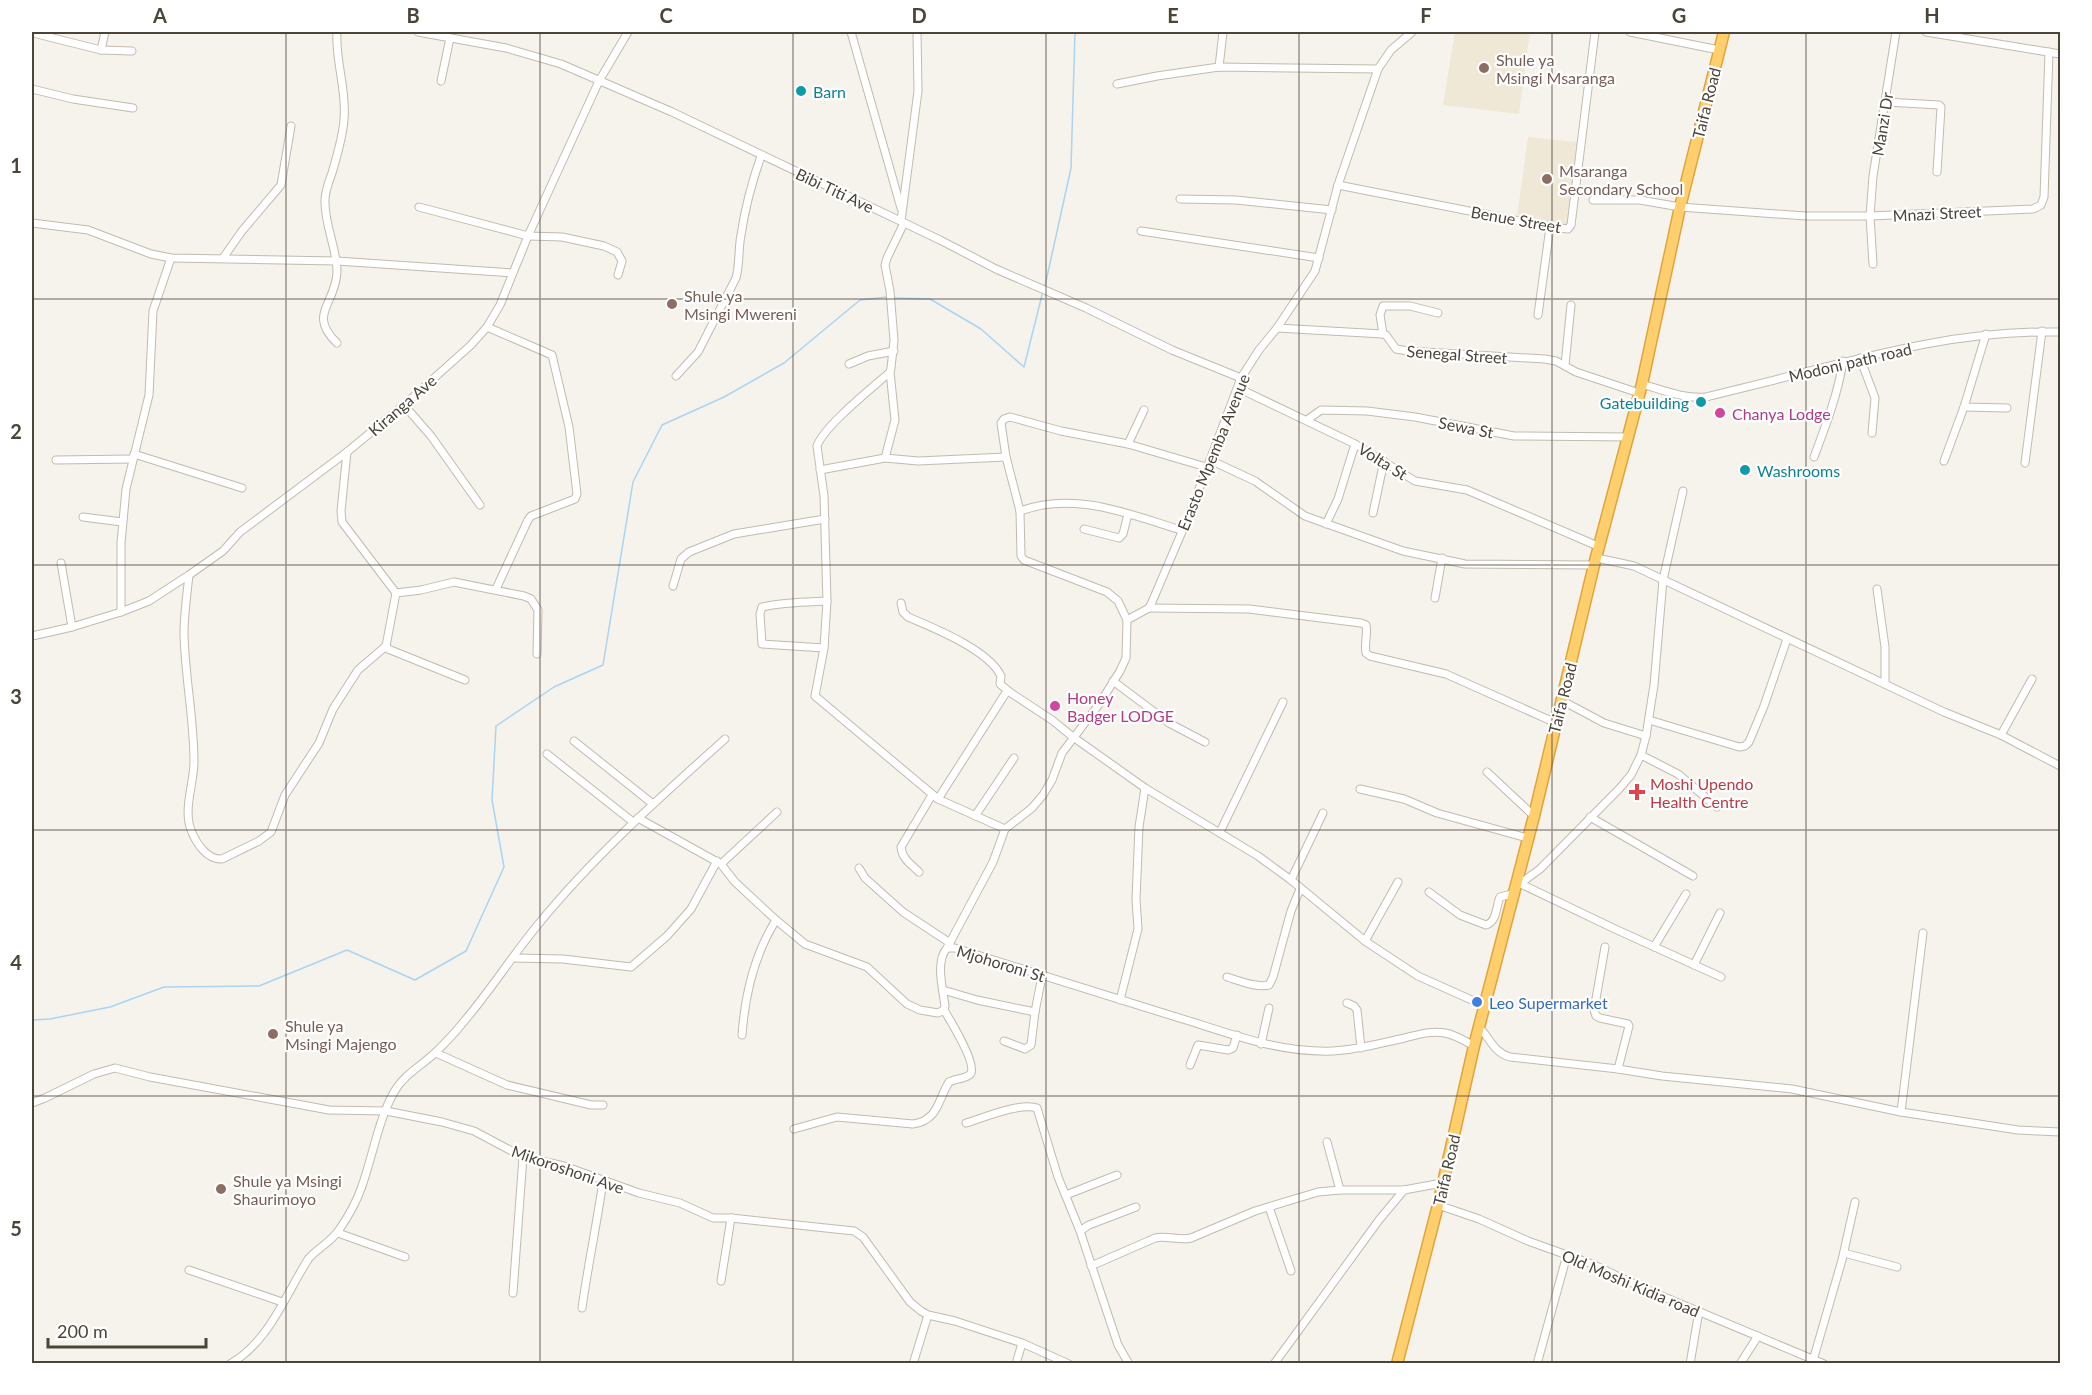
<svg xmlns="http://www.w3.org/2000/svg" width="2092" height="1395" viewBox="0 0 2092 1395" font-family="Lato,sans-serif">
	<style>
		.education { fill: #efe8d6 }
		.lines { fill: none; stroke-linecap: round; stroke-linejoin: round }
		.stream { stroke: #a9d4f2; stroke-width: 1.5 }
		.minor-casing { stroke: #c2bbae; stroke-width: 9 }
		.highway-casing { stroke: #e0a43c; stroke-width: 13 }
		.minor { stroke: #fff; stroke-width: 7 }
		.highway { stroke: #ffcf6e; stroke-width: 10 }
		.grid { fill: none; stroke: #4b4439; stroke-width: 1.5; stroke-opacity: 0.55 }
		.education-dot { fill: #8d6e63; stroke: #fff; stroke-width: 2 }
		.culture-dot { fill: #0f9aa8; stroke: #fff; stroke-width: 2 }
		.hotel-dot { fill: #d1479c; stroke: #fff; stroke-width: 2 }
		.health-dot { fill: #e0444e; stroke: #fff; stroke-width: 2 }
		.shop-dot { fill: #3f7fe0; stroke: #fff; stroke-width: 2 }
		.labels { text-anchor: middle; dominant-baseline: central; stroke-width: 4.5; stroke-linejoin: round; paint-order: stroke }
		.education-label { font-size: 16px; fill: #785e54; stroke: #fff; text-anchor: start }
		.culture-label { font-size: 16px; fill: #0d838f; stroke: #fff; text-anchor: start }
		.street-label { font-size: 16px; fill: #4b4439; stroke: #fff }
		.hotel-label { font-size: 16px; fill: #b23c85; stroke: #fff; text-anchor: start }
		.health-label { font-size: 16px; fill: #be3a42; stroke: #fff; text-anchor: start }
		.shop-label { font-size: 16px; fill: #366cbe; stroke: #fff; text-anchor: start }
		.neatline { fill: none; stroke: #4b4439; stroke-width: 2 }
		.grid-label { font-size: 20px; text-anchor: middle; font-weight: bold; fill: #4b4439 }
	</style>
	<rect width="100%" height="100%" fill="#f6f3ec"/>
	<g class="education">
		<path d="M 1455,32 L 1530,32 L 1519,114 L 1443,105 Z"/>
		<path d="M 1528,137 L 1577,142 L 1567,226 L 1517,217 Z"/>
	</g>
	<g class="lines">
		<g class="stream">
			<path d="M 1045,286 L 1071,168 L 1075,32"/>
			<path d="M 895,298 L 930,299 L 981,329 L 1024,367 L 1042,295"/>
			<path d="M 32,1020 L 50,1019 L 110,1007 L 164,987 L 259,986 L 347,950 L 415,980 L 466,951 L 504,867 L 492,800 L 496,726 L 554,687 L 603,665 L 633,482 L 662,425 L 724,397 L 784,363 L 860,300 L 887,297"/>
		</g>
		<defs>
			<g id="minor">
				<path d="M 418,32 L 506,48 L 561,64 L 672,112 L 940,240 L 996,269 L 1086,308 L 1172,350 L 1241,378"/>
				<path d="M 851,32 L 901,208"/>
				<path d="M 1630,32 L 1719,50"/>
				<path d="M 1926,32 L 2060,54"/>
				<path d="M 37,34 L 101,50 L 132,51"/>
				<path d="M 101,50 L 105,32"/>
				<path d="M 1219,67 L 1223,32"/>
				<path d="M 441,81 L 450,38"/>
				<path d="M 1117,84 L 1157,76 L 1219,67 L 1378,69"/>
				<path d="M 32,89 L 73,99 L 133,108"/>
				<path d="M 1886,102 L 1939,105 L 1941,107 L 1937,172"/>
				<path d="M 1338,185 L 1550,227 L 1568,229 L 1571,225 L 1595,32"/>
				<path d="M 1180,199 L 1236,200 L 1332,210"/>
				<path d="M 1593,200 L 1640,200 L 1680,207 L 1806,216 L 1870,216 L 2033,209 L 2041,205 L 2044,197 L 2049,52"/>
				<path d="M 419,207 L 528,236 L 562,237 L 604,246 L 617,252 L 622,261 L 618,275"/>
				<path d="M 901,221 L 918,91 L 917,32"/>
				<path d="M 32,223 L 88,230 L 151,254 L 171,258 L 337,261 L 512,273"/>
				<path d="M 904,223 L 887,258 L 885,265 L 890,291 L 894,340 L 891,368 L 890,372 C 872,388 824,426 817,446 L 824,496 L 827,601 L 824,648 L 815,696 L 938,799 L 1005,829"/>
				<path d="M 1141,231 L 1319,258"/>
				<path d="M 223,258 L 242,231 L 281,185 L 291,126"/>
				<path d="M 1873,264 L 1870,216 L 1873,176 L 1896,32"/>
				<path d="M 1538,315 L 1550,227"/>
				<path d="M 487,327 L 552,355 L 569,427 L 577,494 L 575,499 L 531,516 L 528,520 L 496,589"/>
				<path d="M 1277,328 L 1383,334 L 1386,335 L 1396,349 L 1408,351 L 1545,359 L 1556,361 L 1576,372 L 1639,393"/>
				<path d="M 1383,334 L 1380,315 L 1383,306 L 1410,306 L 1438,313"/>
				<path d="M 337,343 C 307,314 336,304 337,272 C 337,248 324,224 325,200 C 325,191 329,181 332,173 C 337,155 343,137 344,119 C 347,90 335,61 337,32"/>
				<path d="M 1860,358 L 1875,398 L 1872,433"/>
				<path d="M 849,364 L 868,356 L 894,351"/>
				<path d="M 1565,365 L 1571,305"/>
				<path d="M 676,376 L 698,352 L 736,278 C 740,264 738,250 741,235 C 745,208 752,182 761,156"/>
				<path d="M 1642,384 C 1663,390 1684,399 1706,397 C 1733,390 1760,384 1786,377 C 1879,353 1964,330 2060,332"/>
				<path d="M 1238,388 L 1355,444 L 1415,481 L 1467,490 L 1600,547"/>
				<path d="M 404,405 L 431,436 L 480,505"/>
				<path d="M 1964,407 L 2007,408"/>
				<path d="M 1307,420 L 1321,410 L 1367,411 L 1415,417 L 1514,436 L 1628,437"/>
				<path d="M 1128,444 L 1144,410"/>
				<path d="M 347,452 L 341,511 L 342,522 L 396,593 L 386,646 L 388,649 L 465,680"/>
				<path d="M 134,454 L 242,488"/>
				<path d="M 1814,457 C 1826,425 1838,394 1843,361"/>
				<path d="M 885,458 L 895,420 L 890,372"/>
				<path d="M 56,460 L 132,459"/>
				<path d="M 1210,460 L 1255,481 L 1305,516 L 1403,551 L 1465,564 L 1594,565"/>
				<path d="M 1944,461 L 1964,407 L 1986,334"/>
				<path d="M 2025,463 L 2042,331"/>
				<path d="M 820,470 L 885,458 L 918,461 L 1006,457"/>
				<path d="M 1020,511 C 1076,491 1128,514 1181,530"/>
				<path d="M 1373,513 L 1384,461"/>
				<path d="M 83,517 L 122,522"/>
				<path d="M 1326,524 L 1338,499 L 1355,444"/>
				<path d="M 1084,529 L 1119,538 L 1123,534 L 1128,514"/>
				<path d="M 1597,558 L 1634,566 L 1944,712 L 2001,735 L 2060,766"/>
				<path d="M 61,563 L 72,627"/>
				<path d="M 189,575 C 187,594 184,614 184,634 C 185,677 194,719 194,762 C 194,783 183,809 191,830 C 196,843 207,860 222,859 L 259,841 L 271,832 L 285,795 L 319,743 L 333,709 L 358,670 L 386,646"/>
				<path d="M 673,586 L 681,559 L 689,552 L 734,534 L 825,519"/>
				<path d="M 1877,589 L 1885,647 L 1885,684"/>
				<path d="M 396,593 L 421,590 L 454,582 L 524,596 L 531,599 L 538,610 L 537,654"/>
				<path d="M 1435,598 L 1442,558"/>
				<path d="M 901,603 L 903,612 L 908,617 C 934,628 989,650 1001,676 L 1000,684 L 1011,693 L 1052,720 L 1073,737 L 1145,788 L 1258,856 L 1291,880 L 1365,941 L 1418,976 L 1485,1006"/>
				<path d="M 1149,608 L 1249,609 L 1361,623 L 1366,625 C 1368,634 1364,644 1366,653 L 1370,656 L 1446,674 L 1556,723"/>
				<path d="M 121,612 L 121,543 L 126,489 L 149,395 L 153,311 L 171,258"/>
				<path d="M 1127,620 L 1118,601 L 1107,592 L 1024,560 L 1021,556 L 1020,511 L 1006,457 L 1001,423 L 1004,419 L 1010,417 L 1061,431 L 1128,444 L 1206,467"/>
				<path d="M 32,636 L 72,627 L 121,612 L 149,601 L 189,575 L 223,551 L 240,532 L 347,452 L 404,405 L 471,345 L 487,327 L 500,305 L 528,236 L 599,81 L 628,32"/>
				<path d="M 824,648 L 762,644 L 760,614 L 762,607 C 784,602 805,602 827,601"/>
				<path d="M 1113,681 L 1169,723 L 1205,742"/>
				<path d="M 1561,700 L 1604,723 L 1646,736"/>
				<path d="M 1649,720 L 1739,747 L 1745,746 L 1749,742 L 1764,706 L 1787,639"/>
				<path d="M 2001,735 L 2032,679"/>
				<path d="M 574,741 L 653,804"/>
				<path d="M 547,754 L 633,822"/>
				<path d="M 1641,755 L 1678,774 L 1717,807"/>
				<path d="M 1487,772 L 1534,816"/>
				<path d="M 1360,789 L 1404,799 L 1437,813 L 1527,838"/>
				<path d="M 938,799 L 1007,691"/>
				<path d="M 975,816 L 1014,758"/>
				<path d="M 1590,817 L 1693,876"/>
				<path d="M 638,818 L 721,864 L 735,882 L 776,920 L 805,944 L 867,967 L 907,1004 L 920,1010 L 938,1013 L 944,1010 L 945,1006 C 943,990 935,961 947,948 L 955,948 C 1027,971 1100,993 1173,1016 C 1227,1032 1275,1053 1333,1051 C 1356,1050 1378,1044 1400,1039 C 1414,1036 1430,1030 1445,1033 C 1456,1035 1465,1041 1474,1046"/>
				<path d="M 1220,832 L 1283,702"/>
				<path d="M 721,864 L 777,812"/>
				<path d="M 859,868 L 865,878 L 903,912 L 950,943"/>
				<path d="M 919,872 C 911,864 902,859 901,847 L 932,795"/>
				<path d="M 1291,880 L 1323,813"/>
				<path d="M 1521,884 L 1615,929 L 1721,977"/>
				<path d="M 1514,888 L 1540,869 L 1619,789 L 1631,775 L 1641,755 L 1646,736 L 1654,685 L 1663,580 L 1683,491"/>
				<path d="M 1429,892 L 1460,915 L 1486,925 C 1497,922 1496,906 1500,897 L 1512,894"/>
				<path d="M 1365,941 L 1398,882"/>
				<path d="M 1605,947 L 1594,1010 L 1596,1016 L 1600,1018 L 1628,1024 L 1629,1026 L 1618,1069"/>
				<path d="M 1654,947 L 1686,894"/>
				<path d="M 947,948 L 993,862 L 1005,829 L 1032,808 L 1043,795 L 1052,780 L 1062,753 L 1100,703 L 1120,671 L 1126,658 L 1127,620 L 1149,608 L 1152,602 L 1190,513 L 1241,378 L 1259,350 L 1277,328 L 1315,271 L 1338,185 L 1378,69 L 1391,50 L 1412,32"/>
				<path d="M 513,958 L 563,959 L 631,967 L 667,936 L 691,909 L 717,861"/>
				<path d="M 1694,965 L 1720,913"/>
				<path d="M 1227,977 C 1240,981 1257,988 1269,985 L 1273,977 L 1291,911 L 1300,889"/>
				<path d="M 943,990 L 977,1000 L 1035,1012"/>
				<path d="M 1120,1000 L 1138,929 L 1136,899 L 1139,827 L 1145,788"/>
				<path d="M 1347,1003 L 1354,1006 L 1357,1010 L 1361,1048"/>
				<path d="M 1479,1027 C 1490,1038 1494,1053 1510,1057 L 1618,1069 L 1662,1076 L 1792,1089 L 1901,1112 L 2018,1130 L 2060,1132"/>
				<path d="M 742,1035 C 745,994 754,955 776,920"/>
				<path d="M 1004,1041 L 1025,1049 L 1031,1045 L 1035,1012 L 1042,976"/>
				<path d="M 1261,1044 L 1269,1008"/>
				<path d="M 436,1053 L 507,1085 L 591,1105 L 603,1105"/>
				<path d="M 1190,1065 L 1198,1045 L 1228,1050 L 1233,1048 L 1237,1035"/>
				<path d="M 32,1103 L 45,1098 L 94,1074 L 115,1068 L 150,1077 L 329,1110 L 386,1111 L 442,1122 L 474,1131 L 523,1157 L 564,1166 L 639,1193 L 680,1203 L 713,1218 L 731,1218 L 854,1231 L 863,1237 L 910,1302 L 921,1311 L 928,1315 L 955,1321 L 1022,1343 L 1069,1364"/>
				<path d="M 1901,1112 L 1923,933"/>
				<path d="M 966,1123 C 983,1118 1021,1102 1037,1108 L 1058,1177 L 1080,1231 L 1118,1345 L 1129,1364"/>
				<path d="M 794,1129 L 837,1117 L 913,1124 C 939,1120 938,1099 949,1082 C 955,1079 969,1078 971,1073 C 976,1062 950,1020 944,1010"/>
				<path d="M 1327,1142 L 1340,1190"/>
				<path d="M 1066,1195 L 1117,1175"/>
				<path d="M 1438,1205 L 1479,1219 L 1528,1241 L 1592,1264 L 1645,1289 L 1824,1364"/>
				<path d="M 1269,1207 L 1291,1271"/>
				<path d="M 1080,1231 L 1089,1225 L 1136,1207"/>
				<path d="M 338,1233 L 405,1257"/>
				<path d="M 1844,1253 L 1897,1267"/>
				<path d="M 1091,1266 L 1155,1238 C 1168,1235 1178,1241 1191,1238 L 1255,1211 L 1318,1192 L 1340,1190 L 1404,1190 L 1442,1183"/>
				<path d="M 189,1270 L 282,1302"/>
				<path d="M 721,1281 L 731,1218"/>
				<path d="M 513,1293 L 523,1157"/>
				<path d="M 582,1308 C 588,1265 597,1223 603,1181"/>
				<path d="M 230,1364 C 270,1341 285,1295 309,1258 C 318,1248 332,1241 339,1230 C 348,1217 357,1201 362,1186 C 373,1155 378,1121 394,1092 C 404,1074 423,1065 437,1051 C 445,1043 454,1034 461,1025 C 488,994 510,959 536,927 C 592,858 659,798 725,739"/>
				<path d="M 913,1364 L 928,1315"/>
				<path d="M 1016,1364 L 1022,1343"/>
				<path d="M 1274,1364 L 1379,1220 L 1404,1190"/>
				<path d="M 1537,1364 L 1567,1255"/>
				<path d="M 1690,1364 L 1699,1311"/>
				<path d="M 1740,1364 L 1758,1336"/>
				<path d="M 1812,1364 L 1842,1260 L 1855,1202"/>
			</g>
			<path id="highway" d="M 1397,1364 L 1438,1205 L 1474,1046 L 1534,816 L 1594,565 L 1642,384 L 1680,207 L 1724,32"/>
		</defs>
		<use href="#minor" class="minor-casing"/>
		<use href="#highway" class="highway-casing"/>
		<use href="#minor" class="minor"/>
		<use href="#highway" class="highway"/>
	</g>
	<path class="grid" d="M 286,32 L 286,1364M 540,32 L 540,1364M 793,32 L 793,1364M 1046,32 L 1046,1364M 1299,32 L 1299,1364M 1552,32 L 1552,1364M 1806,32 L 1806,1364M 32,299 L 2060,299M 32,565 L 2060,565M 32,830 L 2060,830M 32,1096 L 2060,1096"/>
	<g class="education-dot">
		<circle cx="1484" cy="68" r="6"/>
		<circle cx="1547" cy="179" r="6"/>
		<circle cx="672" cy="304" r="6"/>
		<circle cx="273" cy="1034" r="6"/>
		<circle cx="221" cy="1189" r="6"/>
	</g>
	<g class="culture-dot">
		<circle cx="801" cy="91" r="6"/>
		<circle cx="1701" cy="402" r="6"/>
		<circle cx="1745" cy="470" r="6"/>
	</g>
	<g class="hotel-dot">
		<circle cx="1720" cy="413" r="6"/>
		<circle cx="1055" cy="706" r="6"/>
	</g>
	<path class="health-dot" d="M1634 783h6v6h6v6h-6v6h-6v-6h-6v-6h6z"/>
	<circle class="shop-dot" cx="1477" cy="1002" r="6"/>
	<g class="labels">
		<g class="education-label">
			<text x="1496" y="59">Shule ya<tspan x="1496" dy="18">Msingi Msaranga</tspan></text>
			<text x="1559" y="170">Msaranga<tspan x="1559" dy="18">Secondary School</tspan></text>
			<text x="684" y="295">Shule ya<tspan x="684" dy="18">Msingi Mwereni</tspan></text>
			<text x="285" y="1025">Shule ya<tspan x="285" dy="18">Msingi Majengo</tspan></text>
			<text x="233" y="1180">Shule ya Msingi<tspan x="233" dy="18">Shaurimoyo</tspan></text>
		</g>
		<g class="culture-label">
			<text x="813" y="91">Barn</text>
			<text x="1689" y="402" text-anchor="end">Gatebuilding</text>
			<text x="1757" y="470">Washrooms</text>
		</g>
		<g class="street-label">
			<text transform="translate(1706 103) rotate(-76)">Taifa Road</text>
			<text transform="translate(1882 124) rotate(-81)">Manzi Dr</text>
			<text transform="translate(835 190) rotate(25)">Bibi Titi Ave</text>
			<text transform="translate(1937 213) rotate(-3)">Mnazi Street</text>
			<text transform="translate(1516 219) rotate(10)">Benue Street</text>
			<text transform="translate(1457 354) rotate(4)">Senegal Street</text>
			<text transform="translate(1850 362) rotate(-13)">Modoni path road</text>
			<text transform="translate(402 405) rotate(-41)">Kiranga Ave</text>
			<text transform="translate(1466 427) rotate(11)">Sewa St</text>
			<text transform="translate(1213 452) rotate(-68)">Erasto Mpemba Avenue</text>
			<text transform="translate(1383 461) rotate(32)">Volta St</text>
			<text transform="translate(1562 698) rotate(-76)">Taifa Road</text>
			<text transform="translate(1001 963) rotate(17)">Mjohoroni St</text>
			<text transform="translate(568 1169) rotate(19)">Mikoroshoni Ave</text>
			<text transform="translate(1446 1170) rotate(-77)">Taifa Road</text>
			<text transform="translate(1631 1283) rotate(23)">Old Moshi Kidia road</text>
		</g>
		<g class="hotel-label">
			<text x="1732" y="413">Chanya Lodge</text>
			<text x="1067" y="697">Honey<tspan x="1067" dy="18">Badger LODGE</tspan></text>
		</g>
		<g class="health-label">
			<text x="1650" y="783">Moshi Upendo<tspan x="1650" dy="18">Health Centre</tspan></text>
		</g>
		<g class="shop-label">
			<text x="1489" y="1002">Leo Supermarket</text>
		</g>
	</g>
	<rect width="2092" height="1395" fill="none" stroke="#ffffff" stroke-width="66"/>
	<path d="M48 1338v9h158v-9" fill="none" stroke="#4b4439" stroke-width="3"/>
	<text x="57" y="1338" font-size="18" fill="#4b4439" stroke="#ffffff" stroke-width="4.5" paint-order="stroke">200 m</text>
	<rect x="33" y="33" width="2026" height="1329" class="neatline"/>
	<g class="grid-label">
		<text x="160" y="23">A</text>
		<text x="413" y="23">B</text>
		<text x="666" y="23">C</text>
		<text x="919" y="23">D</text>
		<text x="1173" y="23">E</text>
		<text x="1426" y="23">F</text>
		<text x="1679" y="23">G</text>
		<text x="1932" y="23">H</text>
		<text x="16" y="173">1</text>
		<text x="16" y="439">2</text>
		<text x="16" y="704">3</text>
		<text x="16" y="970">4</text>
		<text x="16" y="1236">5</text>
	</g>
</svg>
